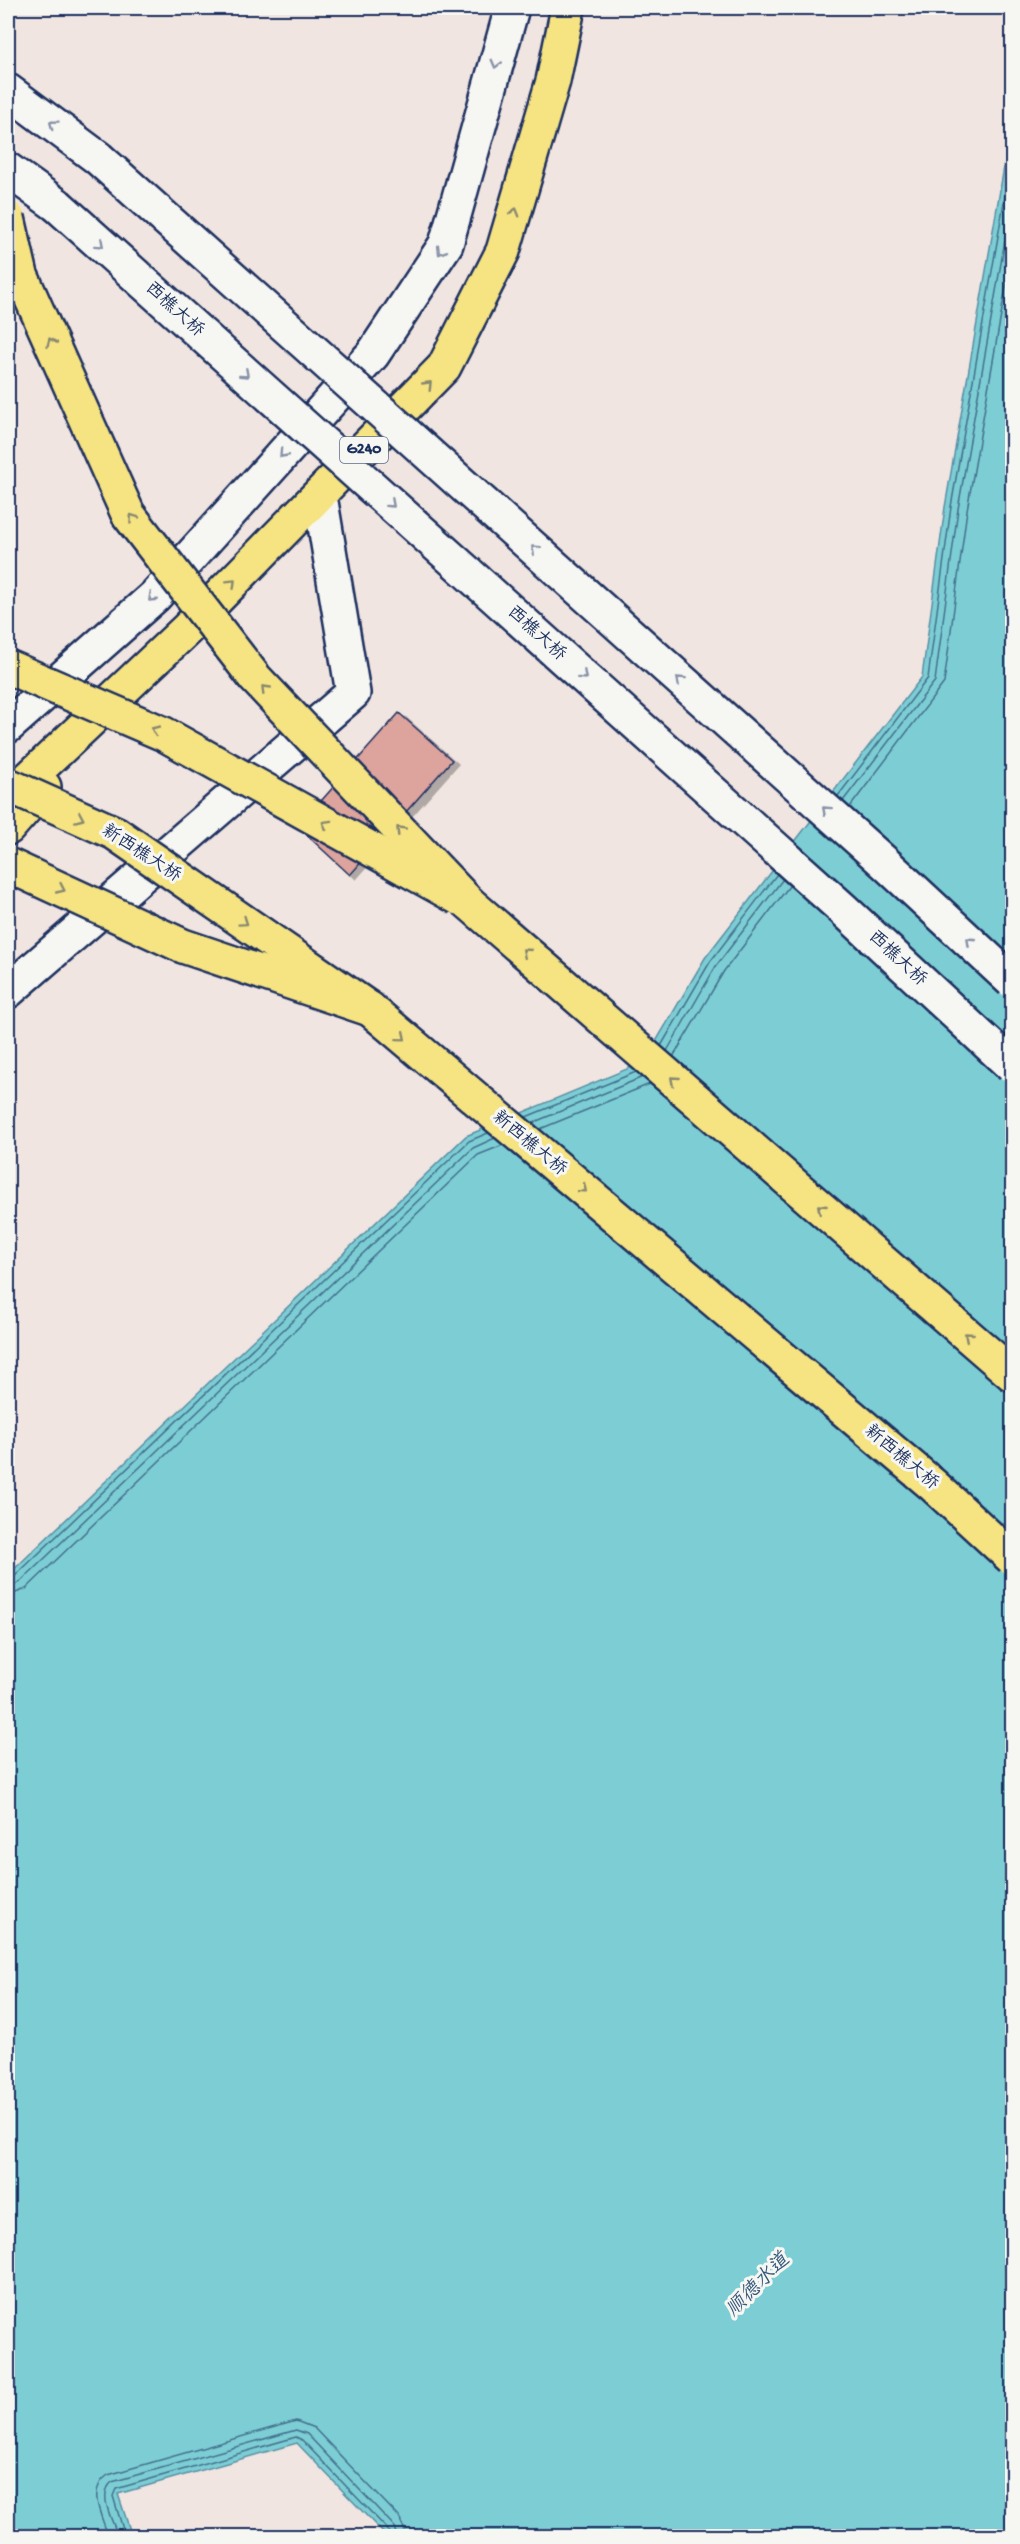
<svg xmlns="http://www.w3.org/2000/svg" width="1020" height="2544" viewBox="0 0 1020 2544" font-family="'Gochi Hand','LXGW WenKai TC',sans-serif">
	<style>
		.water { fill: #7dced4; stroke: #568ea5; stroke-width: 1.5 }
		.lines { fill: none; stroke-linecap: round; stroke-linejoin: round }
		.shore { stroke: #426f8d; stroke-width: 1.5 }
		.building { fill: #dda39d; stroke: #1b2f5e; stroke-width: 1.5; filter: url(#shadow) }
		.minor-casing { stroke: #1b2f5e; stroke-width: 38 }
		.secondary-casing { stroke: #1b2f5e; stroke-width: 38 }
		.primary-casing { stroke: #1b2f5e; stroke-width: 38 }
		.trunk-casing { stroke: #1b2f5e; stroke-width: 38 }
		.minor { stroke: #f6f6f2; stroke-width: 33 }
		.secondary { stroke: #f6f6f2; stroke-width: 33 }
		.primary { stroke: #f6e381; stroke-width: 33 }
		.trunk { stroke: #f6e381; stroke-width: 33 }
		.secondary-bridge-casing { stroke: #1b2f5e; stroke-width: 38; stroke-linecap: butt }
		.primary-bridge-casing { stroke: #1b2f5e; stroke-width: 38; stroke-linecap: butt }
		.trunk-bridge-casing { stroke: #1b2f5e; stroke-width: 38; stroke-linecap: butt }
		.secondary-bridge { stroke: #f6f6f2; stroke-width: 33 }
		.primary-bridge { stroke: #f6e381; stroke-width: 33 }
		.trunk-bridge { stroke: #f6e381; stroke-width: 33 }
		.oneway { stroke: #8892a8 }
		.oneway2 { stroke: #888970 }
		.labels { text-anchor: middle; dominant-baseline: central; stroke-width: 6; stroke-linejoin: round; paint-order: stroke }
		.shield { fill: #f6f6f2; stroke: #5d6b8a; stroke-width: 1.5 }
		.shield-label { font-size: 16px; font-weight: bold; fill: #1b2f5e }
		.street-label { font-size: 18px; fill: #1b2f5e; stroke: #f6f6f2 }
		.water-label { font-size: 20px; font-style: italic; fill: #34577c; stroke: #f6f6f2 }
	</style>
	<defs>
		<filter id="shadow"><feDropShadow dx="6" dy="4" stdDeviation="0" flood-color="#0004"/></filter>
	</defs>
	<rect width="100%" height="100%" fill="#f1e5e1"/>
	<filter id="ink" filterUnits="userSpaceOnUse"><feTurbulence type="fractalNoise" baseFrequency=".0167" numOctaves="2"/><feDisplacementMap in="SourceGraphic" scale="12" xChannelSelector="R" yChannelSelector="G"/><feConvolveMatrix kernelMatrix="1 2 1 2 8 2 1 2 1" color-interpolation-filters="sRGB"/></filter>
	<g filter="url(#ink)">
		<path class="water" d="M 1012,121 L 1012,2536 L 386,2536 L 297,2443 L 118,2494 L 132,2536 L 8,2536 L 8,1575 L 466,1136 L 644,1062 L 705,958 L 922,677 L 945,507 Z"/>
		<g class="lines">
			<g class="shore">
				<path d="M 838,796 L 928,678 L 951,507 L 1012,156"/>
				<path d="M 843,801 L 935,681 L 958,509 L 1012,200"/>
				<path d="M 850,807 L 944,683 L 967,510 L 1012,252"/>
				<path d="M 661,1046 L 710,962 L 777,874"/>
				<path d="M 667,1051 L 716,966 L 783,879"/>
				<path d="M 673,1057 L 724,971 L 790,885"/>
				<path d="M 526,1117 L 636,1072"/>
				<path d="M 532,1123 L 643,1077"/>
				<path d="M 540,1129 L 650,1084"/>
				<path d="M 8,1579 L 14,1577 L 469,1141 L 488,1133"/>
				<path d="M 8,1587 L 19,1583 L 473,1148 L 495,1138"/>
				<path d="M 8,1596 L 26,1589 L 478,1155 L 503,1145"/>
				<path d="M 108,2536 C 102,2516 86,2490 108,2475 L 296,2421 L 314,2428 L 401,2519 L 406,2536"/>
				<path d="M 118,2536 C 113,2521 97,2495 112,2482 L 296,2430 L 307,2434 L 393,2525 L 397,2536"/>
				<path d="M 125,2536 L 113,2496 L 116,2489 L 296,2437 L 302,2440 L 388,2530 L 390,2536"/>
			</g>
		</g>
		<path class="building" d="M 399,713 L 452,760 L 350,875 L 298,827 Z"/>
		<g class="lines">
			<defs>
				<path id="minor" d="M 8,991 L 353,693 L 320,496"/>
				<g id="secondary">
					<path d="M 8,91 L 98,158"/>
					<path d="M 8,170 L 57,205"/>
					<path d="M 8,726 L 155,596 L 373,354 L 446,244 L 512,8"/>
				</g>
				<path id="primary" d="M 469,903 L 1012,1374"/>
				<g id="trunk">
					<path d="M 8,798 L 186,630 L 444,367 L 503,251 L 553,81 L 568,8"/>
					<path d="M 8,828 L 44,787"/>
				</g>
			</defs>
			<use href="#minor" class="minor-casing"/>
			<use href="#secondary" class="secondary-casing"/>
			<use href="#primary" class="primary-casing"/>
			<use href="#trunk" class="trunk-casing"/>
			<use href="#minor" class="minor"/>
			<use href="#secondary" class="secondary"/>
			<use href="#primary" class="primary"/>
			<use href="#trunk" class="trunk"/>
			<defs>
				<g id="secondary-bridge">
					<path d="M 98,158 L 885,863 L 1012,981"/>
					<path d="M 57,205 L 843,909 L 1012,1066"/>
				</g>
				<g id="primary-bridge">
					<path d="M 8,667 L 164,734 L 459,898"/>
					<path d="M 8,785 L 115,833 L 370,1009 L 933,1485 L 1012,1558"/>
				</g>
				<g id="trunk-bridge">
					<path d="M 8,218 L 21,275 L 128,514 L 255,678 L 469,903"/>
					<path d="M 8,865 L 183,946 L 370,1009"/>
				</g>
			</defs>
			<use href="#secondary-bridge" class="secondary-bridge-casing"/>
			<use href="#primary-bridge" class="primary-bridge-casing"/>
			<use href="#trunk-bridge" class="trunk-bridge-casing"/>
			<use href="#secondary-bridge" class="secondary-bridge"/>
			<use href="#primary-bridge" class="primary-bridge"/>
			<use href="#trunk-bridge" class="trunk-bridge"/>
		</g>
		<defs><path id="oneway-chevron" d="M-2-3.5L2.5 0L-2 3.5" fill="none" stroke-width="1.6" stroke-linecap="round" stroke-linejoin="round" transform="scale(1.5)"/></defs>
		<g class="oneway">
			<use href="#oneway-chevron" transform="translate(496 64) rotate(105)"/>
			<use href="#oneway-chevron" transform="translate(53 124) rotate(-143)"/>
			<use href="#oneway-chevron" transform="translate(100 244) rotate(42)"/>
			<use href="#oneway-chevron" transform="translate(441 251) rotate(121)"/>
			<use href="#oneway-chevron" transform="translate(245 374) rotate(42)"/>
			<use href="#oneway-chevron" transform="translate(283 454) rotate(132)"/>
			<use href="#oneway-chevron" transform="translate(391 504) rotate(42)"/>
			<use href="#oneway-chevron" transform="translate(535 549) rotate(-138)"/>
			<use href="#oneway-chevron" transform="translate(152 598) rotate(136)"/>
			<use href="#oneway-chevron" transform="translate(583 676) rotate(42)"/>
			<use href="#oneway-chevron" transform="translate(680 680) rotate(-138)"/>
			<use href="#oneway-chevron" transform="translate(826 810) rotate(-138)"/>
			<use href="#oneway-chevron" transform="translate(970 941) rotate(-137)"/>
		</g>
		<g class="oneway2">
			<use href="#oneway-chevron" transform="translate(515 212) rotate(-74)"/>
			<use href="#oneway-chevron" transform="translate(51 342) rotate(-114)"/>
			<use href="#oneway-chevron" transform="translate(428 385) rotate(-46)"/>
			<use href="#oneway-chevron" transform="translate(133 518) rotate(-125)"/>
			<use href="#oneway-chevron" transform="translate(232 583) rotate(-45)"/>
			<use href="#oneway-chevron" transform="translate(265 689) rotate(-134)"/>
			<use href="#oneway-chevron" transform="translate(155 730) rotate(-156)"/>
			<use href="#oneway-chevron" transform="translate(80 818) rotate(24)"/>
			<use href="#oneway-chevron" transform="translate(326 824) rotate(-151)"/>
			<use href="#oneway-chevron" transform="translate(400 830) rotate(-134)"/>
			<use href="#oneway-chevron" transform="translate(61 889) rotate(25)"/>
			<use href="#oneway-chevron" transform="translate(244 922) rotate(35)"/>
			<use href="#oneway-chevron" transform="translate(526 952) rotate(-139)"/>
			<use href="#oneway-chevron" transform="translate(402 1037) rotate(40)"/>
			<use href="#oneway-chevron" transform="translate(674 1080) rotate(-139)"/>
			<use href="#oneway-chevron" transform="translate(583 1189) rotate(40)"/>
			<use href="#oneway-chevron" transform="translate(821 1208) rotate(-139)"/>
			<use href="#oneway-chevron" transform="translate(968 1336) rotate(-139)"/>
		</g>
	</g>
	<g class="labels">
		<rect class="shield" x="340" y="437" width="48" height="26" rx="4.5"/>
		<g class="shield-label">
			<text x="364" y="450">G240</text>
		</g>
		<g class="street-label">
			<text transform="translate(174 310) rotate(42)">西樵大桥</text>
			<text transform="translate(536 634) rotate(42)">西樵大桥</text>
			<text transform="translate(141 854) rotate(33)">新西樵大桥</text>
			<text transform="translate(897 959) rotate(43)">西樵大桥</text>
			<text transform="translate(529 1144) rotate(40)">新西樵大桥</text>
			<text transform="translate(901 1458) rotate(40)">新西樵大桥</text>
		</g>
		<g class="water-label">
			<text transform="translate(759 2286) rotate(-45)">顺德水道</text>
		</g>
	</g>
	<rect width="1020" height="2544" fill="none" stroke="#f6f6f2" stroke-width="30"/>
	<rect x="15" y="15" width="990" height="2514" fill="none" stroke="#1b2f5e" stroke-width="2" filter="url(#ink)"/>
</svg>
